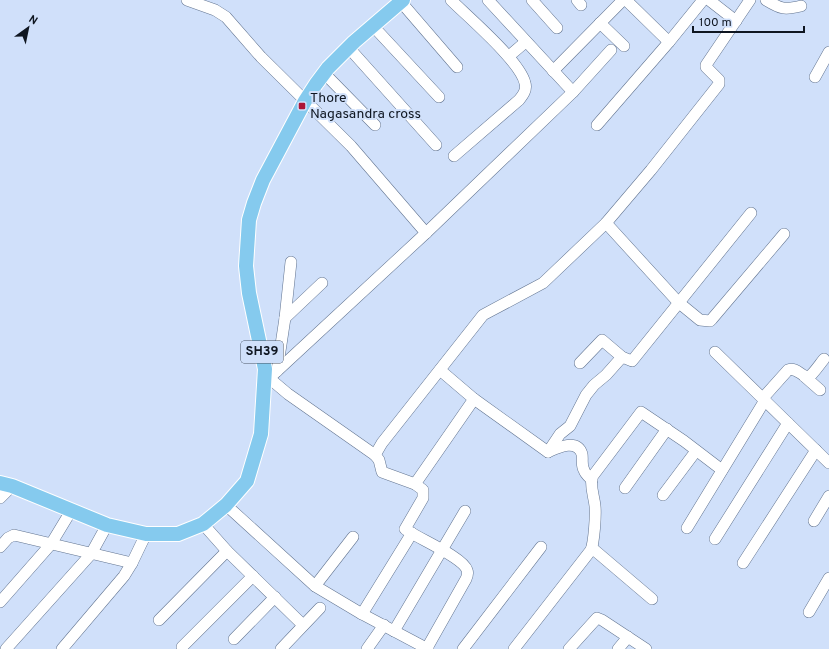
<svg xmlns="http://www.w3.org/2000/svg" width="829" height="649" viewBox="0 0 829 649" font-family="Overpass,sans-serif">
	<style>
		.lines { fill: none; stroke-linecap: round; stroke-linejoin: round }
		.minor-casing { stroke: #637591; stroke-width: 12 }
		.major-casing { stroke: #fff; stroke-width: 16 }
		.minor { stroke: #fff; stroke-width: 11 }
		.major { stroke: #85caee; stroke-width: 14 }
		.poi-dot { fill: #ab1536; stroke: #d0e0fa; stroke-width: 1.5 }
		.labels { text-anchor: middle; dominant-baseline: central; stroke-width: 4; stroke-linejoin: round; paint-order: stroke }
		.shield { fill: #d0e0fa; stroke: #495362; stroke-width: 1 }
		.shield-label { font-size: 13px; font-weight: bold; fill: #0f1621 }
		.poi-label { font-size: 14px; fill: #0f1621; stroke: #d0e0fa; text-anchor: start }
	</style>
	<rect width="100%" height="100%" fill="#d0e0fa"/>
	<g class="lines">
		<defs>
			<g id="minor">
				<path d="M 187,0 L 215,10 L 226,17 L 261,57 L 351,146 L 426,233"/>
				<path d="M 451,0 C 468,17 520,61 525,83 C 527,90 523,95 519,100 L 454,156"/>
				<path d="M 488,0 L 573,92"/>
				<path d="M 532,0 L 557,28"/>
				<path d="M 577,0 L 581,5"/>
				<path d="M 626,0 L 669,42"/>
				<path d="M 709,0 L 736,21"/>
				<path d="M 766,0 C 781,9 784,10 801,6"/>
				<path d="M 401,2 L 457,67"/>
				<path d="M 600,23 L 624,46"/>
				<path d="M 373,26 L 439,97"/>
				<path d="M 349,48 L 436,145"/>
				<path d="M 509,56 L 522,45"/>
				<path d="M 553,71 L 623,0"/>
				<path d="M 324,73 L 375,125"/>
				<path d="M 815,77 L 829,52"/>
				<path d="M 597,125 L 669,42 L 703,0"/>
				<path d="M 606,223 L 678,302 L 700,320 L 710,321 L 712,319 L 784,234"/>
				<path d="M 285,318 L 322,283"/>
				<path d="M 715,352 L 829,463"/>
				<path d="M 580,363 L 602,340 L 622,357 L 632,361 L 751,213"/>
				<path d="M 277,371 L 285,318 L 291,262"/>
				<path d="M 804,376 L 820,390"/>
				<path d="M 269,378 L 288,394 L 375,455 L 379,460 L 382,472 L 415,484 L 423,490 L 423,498 L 405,529 C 417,538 463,557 467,570 C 468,573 467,577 466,579 L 427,648"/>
				<path d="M 264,383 L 426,233 L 573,92 L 611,50"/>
				<path d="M 763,398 L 788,370 C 799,366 803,382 812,374 C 816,370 820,364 824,359"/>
				<path d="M 474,399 L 548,452 C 557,448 577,438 582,454 C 583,459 581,465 584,470 C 585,474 589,477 592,480"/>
				<path d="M 548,452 L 560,434 L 570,426 L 586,395 L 594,385 L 606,375 L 622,357"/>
				<path d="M 375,455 L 382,443 L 483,315 L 543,283 L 606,223 L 651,170 L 719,84 L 719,80 L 706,67 L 706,65 L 750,0"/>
				<path d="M 415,484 L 474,399 L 440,370"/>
				<path d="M 625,488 L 667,429"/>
				<path d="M 663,495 L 696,451"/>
				<path d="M 0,498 L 12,486"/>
				<path d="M 226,505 L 315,586 L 362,614 L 428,649"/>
				<path d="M 814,521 L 829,496"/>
				<path d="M 203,524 L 227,551 L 303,625"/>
				<path d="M 687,528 L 765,400"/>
				<path d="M 715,539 L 788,423"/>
				<path d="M 0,547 L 8,538 L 14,535 L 132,563"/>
				<path d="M 592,548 L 652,599"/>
				<path d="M 743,563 L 816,450"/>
				<path d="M 315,586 L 353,537"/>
				<path d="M 0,602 L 51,544 L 71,511"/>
				<path d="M 809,612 L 829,578"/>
				<path d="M 362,614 L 412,533"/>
				<path d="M 159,620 L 227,551"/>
				<path d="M 394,631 L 465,511"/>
				<path d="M 234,639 L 275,597"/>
				<path d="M 182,647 L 253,576"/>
				<path d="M 6,649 L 91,554 L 107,525"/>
				<path d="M 62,649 L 124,576 L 132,563 L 146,534"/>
				<path d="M 281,649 L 320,608"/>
				<path d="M 367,649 L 384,625"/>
				<path d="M 463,649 L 541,547"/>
				<path d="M 514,649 L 591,550 C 594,542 596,515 595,506 C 594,496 590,487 592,477 L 641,412 L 684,441 L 722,470"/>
				<path d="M 569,649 L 597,618 L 602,620 L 646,649"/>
				<path d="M 618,649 L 628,637"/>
			</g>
			<path id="major" d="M 0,483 L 12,486 L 107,525 L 146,534 L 178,534 L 203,524 L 226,505 L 247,481 L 261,434 L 265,369 L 249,293 L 246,266 L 249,220 L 254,203 L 263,180 L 305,101 L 316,84 L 328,68 L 354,42 L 403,0"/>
		</defs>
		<use href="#minor" class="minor-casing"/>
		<use href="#major" class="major-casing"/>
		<use href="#minor" class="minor"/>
		<use href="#major" class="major"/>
	</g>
	<rect class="poi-dot" x="298" y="102" width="8" height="8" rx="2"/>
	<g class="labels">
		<rect class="shield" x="241" y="341" width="42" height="22" rx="3"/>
		<g class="shield-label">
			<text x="262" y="352">SH39</text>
		</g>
		<g class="poi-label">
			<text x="310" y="98">Thore<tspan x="310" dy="16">Nagasandra cross</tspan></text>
		</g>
	</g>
	<g transform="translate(28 28) rotate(33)" stroke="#d0e0fa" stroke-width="3" paint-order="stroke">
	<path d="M0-3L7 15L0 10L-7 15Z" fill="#0f1621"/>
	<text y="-6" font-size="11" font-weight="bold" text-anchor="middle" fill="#0f1621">N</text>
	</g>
	<path d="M693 26v6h111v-6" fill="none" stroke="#0f1621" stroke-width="2"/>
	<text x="699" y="26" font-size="12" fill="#0f1621" stroke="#d0e0fa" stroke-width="3" paint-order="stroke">100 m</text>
</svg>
